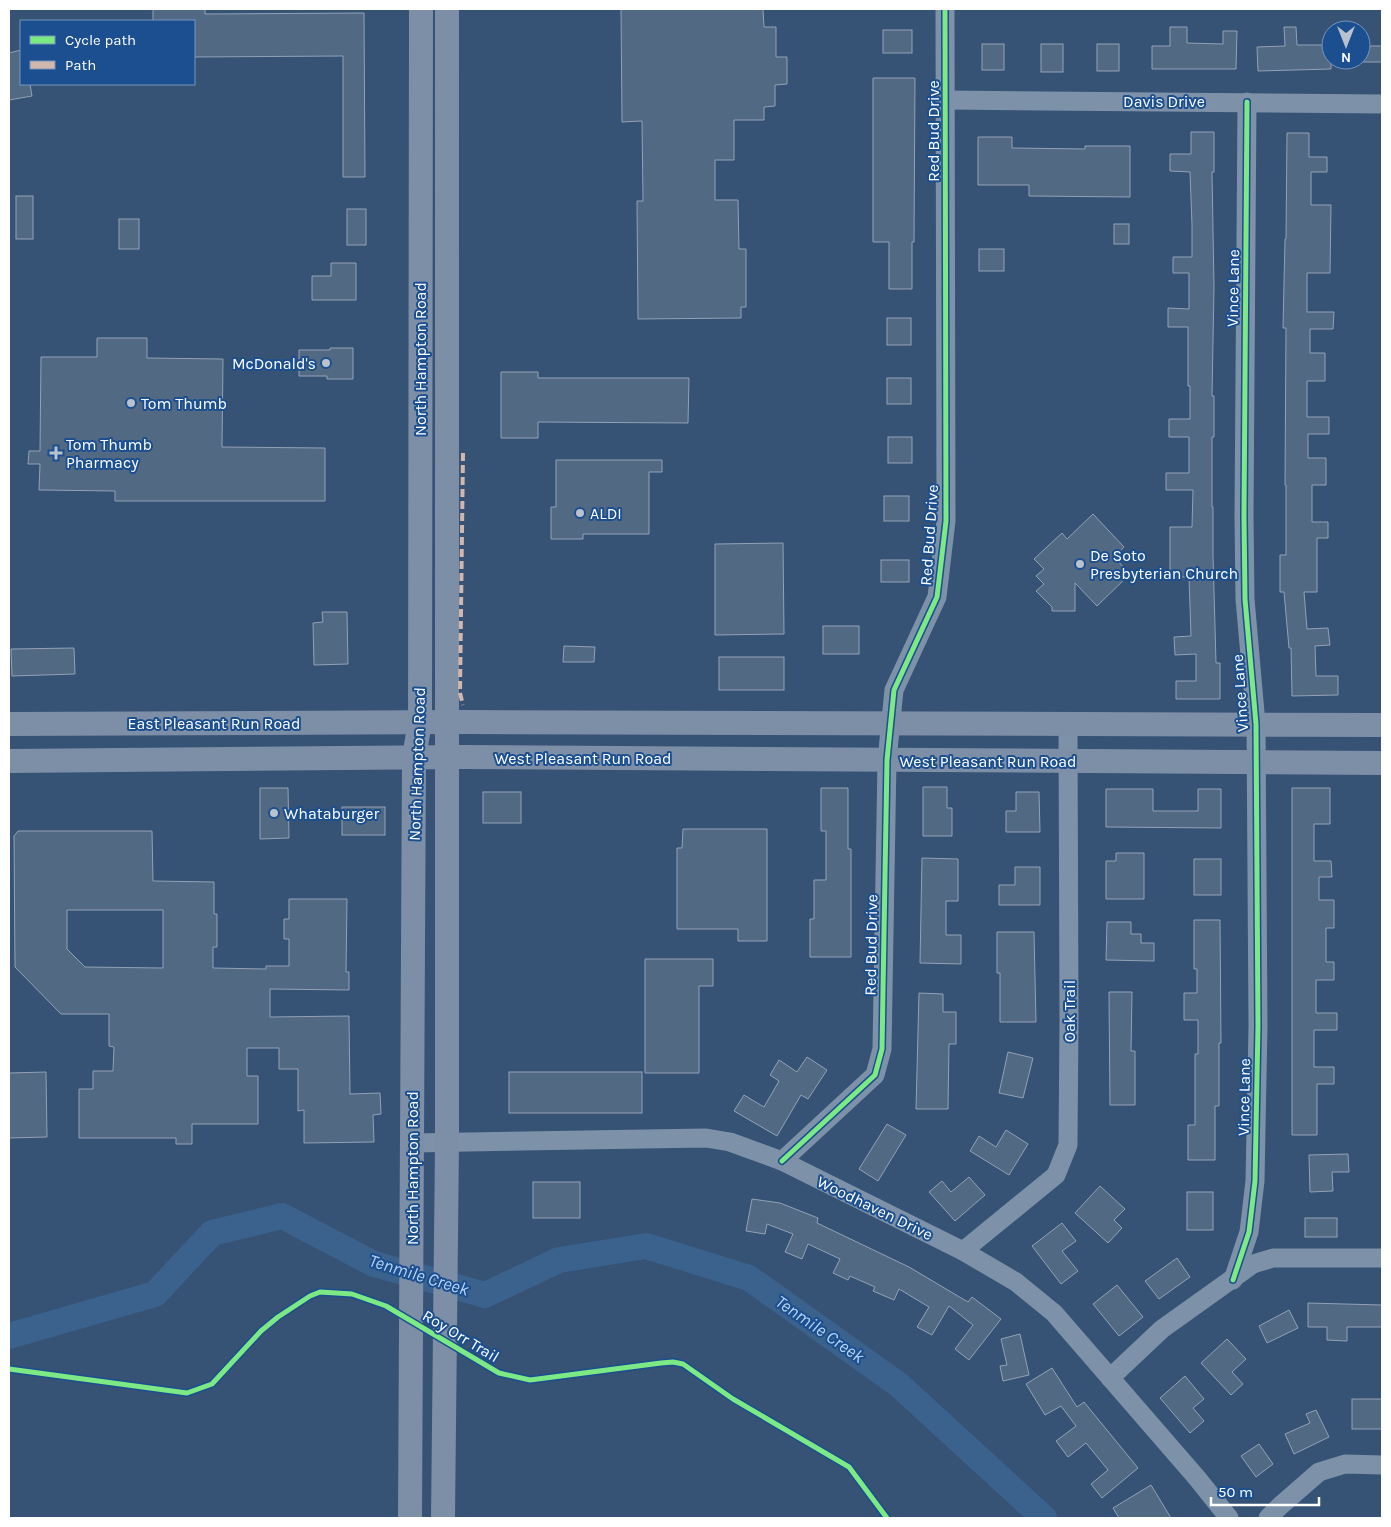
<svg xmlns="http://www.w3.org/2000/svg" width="1391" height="1527" viewBox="0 0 1391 1527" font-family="Karla,sans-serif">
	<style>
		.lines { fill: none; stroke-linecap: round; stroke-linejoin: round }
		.river { stroke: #3b618d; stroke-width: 26 }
		.building { fill: #526984; stroke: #92a2b6; fill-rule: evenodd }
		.minor { stroke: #7d92a8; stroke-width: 19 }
		.major { stroke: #7d8ea7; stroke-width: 24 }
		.quiet { stroke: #d1b7ad; stroke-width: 4; stroke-dasharray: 8 4; stroke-linecap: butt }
		.cycleway-casing { stroke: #1b4f8f; stroke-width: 8 }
		.cycleway { stroke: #7ce984; stroke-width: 5 }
		.poi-dot { fill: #b9c2ce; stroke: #1b4f8f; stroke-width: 2 }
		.labels { text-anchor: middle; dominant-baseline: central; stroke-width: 4; stroke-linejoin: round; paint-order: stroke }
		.street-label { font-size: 16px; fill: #fff; stroke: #1b4f8f }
		.poi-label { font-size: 16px; fill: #fff; stroke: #1b4f8f; text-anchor: start }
		.water-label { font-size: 18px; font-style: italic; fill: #b5d3f5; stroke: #1b4f8f }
	</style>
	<rect width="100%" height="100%" fill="#365274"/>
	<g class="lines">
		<path class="river" d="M 9,1336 L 155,1294 L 212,1233 L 282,1216 L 374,1264 L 485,1295 L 559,1260 L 646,1246 L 749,1278 L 899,1385 L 1044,1518"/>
	</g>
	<g class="building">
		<path d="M 153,9 L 205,9 L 205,14 L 364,13 L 365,177 L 343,177 L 343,56 L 194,57 L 194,21 L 153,21 Z"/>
		<path d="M 621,9 L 763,9 L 764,27 L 776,27 L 776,57 L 787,57 L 787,84 L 775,85 L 775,106 L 764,107 L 764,120 L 734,120 L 734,160 L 715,160 L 715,200 L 738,200 L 739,249 L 746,249 L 746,307 L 741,307 L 741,318 L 638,319 L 637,201 L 643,201 L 642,121 L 622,122 Z"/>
		<path d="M 1170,27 L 1187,27 L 1187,43 L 1223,44 L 1223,31 L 1237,31 L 1236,69 L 1152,69 L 1152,46 L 1170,46 Z"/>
		<path d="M 1284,27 L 1296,27 L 1297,45 L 1331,45 L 1331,69 L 1258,71 L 1257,47 L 1285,46 Z"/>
		<rect x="883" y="30" width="29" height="23"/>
		<rect x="982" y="44" width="22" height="26"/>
		<rect x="1041" y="44" width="22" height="28"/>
		<rect x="1097" y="44" width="22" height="27"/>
		<rect x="1361" y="46" width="21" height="16"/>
		<path d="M 21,50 L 21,84 L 30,84 L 32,96 L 9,100 L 9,53 Z"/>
		<path d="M 873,78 L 915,78 L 914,242 L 912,242 L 912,289 L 889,289 L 889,242 L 873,242 Z"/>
		<path d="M 1191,132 L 1214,132 L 1214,172 L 1212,172 L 1214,287 L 1212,396 L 1214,396 L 1214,437 L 1212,437 L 1212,507 L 1213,507 L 1213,555 L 1216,663 L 1220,663 L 1220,699 L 1176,699 L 1176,681 L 1196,681 L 1196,654 L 1175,655 L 1174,637 L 1191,636 L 1189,577 L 1170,577 L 1170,527 L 1192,527 L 1193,490 L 1166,490 L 1166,473 L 1189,473 L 1189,437 L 1169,437 L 1169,419 L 1190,419 L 1190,386 L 1188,386 L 1188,327 L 1168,327 L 1168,308 L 1189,309 L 1189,273 L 1173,273 L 1173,257 L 1192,257 L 1192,225 L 1190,172 L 1170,171 L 1170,154 L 1191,154 Z"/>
		<path d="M 1287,133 L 1309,133 L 1309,157 L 1327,157 L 1327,172 L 1311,172 L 1311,205 L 1331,205 L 1330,273 L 1307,273 L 1307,312 L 1334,312 L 1333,329 L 1310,329 L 1310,353 L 1325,353 L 1325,381 L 1307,381 L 1307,417 L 1329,417 L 1329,434 L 1308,434 L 1308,458 L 1326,458 L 1326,485 L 1312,485 L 1312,522 L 1328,522 L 1328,538 L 1317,538 L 1317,592 L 1304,592 L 1307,629 L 1328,628 L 1330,645 L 1315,646 L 1316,676 L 1338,676 L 1338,695 L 1292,696 L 1291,648 L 1289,648 L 1284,592 L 1280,592 L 1280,555 L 1286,555 L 1286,485 L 1285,485 L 1286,328 L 1283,328 L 1285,239 L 1286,239 Z"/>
		<path d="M 978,137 L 1012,137 L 1012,148 L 1085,149 L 1085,146 L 1130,146 L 1130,197 L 1029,196 L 1029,185 L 978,185 Z"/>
		<rect x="16" y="196" width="17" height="43"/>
		<rect x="347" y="209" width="19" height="36"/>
		<rect x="119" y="219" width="20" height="30"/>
		<rect x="1114" y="224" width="15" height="20"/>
		<rect x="979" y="249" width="25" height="22"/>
		<path d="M 331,263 L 356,263 L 356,300 L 312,300 L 312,276 L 331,276 Z"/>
		<rect x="887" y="318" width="24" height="27"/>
		<path d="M 97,338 L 147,338 L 147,358 L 223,359 L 222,447 L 325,448 L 325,501 L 115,501 L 115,491 L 39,490 L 40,464 L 28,464 L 29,451 L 40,451 L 41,357 L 97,357 Z"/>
		<path d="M 330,348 L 353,348 L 353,379 L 327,379 L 327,376 L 299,376 L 299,350 L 330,350 Z"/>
		<path d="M 501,372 L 538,372 L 538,378 L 689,378 L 688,423 L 538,422 L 538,438 L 501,438 Z"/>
		<rect x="887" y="378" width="24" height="26"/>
		<rect x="888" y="437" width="24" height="26"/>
		<path d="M 556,460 L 662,460 L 662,472 L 649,472 L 649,534 L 583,534 L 583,539 L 551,539 L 551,507 L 556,507 Z"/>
		<rect x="884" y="496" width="25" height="25"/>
		<path d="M 1093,514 L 1124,547 L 1114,557 L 1130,574 L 1097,606 L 1075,583 L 1075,611 L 1052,611 L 1052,607 L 1036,591 L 1044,584 L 1036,576 L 1044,569 L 1034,559 L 1062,533 L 1067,539 Z"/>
		<path d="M 783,543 L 784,634 L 715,635 L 715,544 Z"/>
		<rect x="881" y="560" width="28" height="22"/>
		<path d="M 322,612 L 347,612 L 348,664 L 314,665 L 313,623 L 323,622 Z"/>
		<rect x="823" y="626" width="36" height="28"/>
		<path d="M 564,646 L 595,647 L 594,662 L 563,662 Z"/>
		<path d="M 74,648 L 75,674 L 12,676 L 11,649 Z"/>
		<rect x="719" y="657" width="65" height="33"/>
		<path d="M 923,787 L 947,787 L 947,808 L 952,808 L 952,836 L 923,836 Z"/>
		<path d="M 260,788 L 288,788 L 289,838 L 260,839 Z"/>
		<path d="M 821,788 L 848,788 L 848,849 L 851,849 L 851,957 L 810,957 L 810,919 L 814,919 L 814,880 L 826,880 L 826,831 L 821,831 Z"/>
		<path d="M 1292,788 L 1330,788 L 1330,824 L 1314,824 L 1314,861 L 1331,861 L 1332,877 L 1319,877 L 1319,900 L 1334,900 L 1334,928 L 1326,928 L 1326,962 L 1334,962 L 1334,980 L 1316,980 L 1316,1013 L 1337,1013 L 1337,1030 L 1314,1030 L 1314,1067 L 1334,1067 L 1334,1084 L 1317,1084 L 1317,1135 L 1292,1135 Z"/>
		<path d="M 1106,789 L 1153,789 L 1153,811 L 1198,811 L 1198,789 L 1221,789 L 1221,828 L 1106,827 Z"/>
		<rect x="483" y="792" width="38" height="31"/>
		<path d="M 1016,792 L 1039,792 L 1040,832 L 1006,832 L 1006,811 L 1016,811 Z"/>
		<rect x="342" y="807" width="43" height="28"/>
		<path d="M 683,829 L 767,829 L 767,941 L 738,941 L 738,929 L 677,929 L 677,848 L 682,848 Z"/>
		<path d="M 18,831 L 152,831 L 153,881 L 214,882 L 214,914 L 217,914 L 217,947 L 213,947 L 213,968 L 266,969 L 266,966 L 289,966 L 289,939 L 284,939 L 284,919 L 289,919 L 289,899 L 347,899 L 346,972 L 349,972 L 349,990 L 270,989 L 270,1017 L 349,1016 L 350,1094 L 380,1093 L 381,1114 L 373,1115 L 374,1142 L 304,1143 L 304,1110 L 298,1111 L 298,1069 L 279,1069 L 279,1048 L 247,1048 L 247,1076 L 258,1076 L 258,1124 L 192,1124 L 192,1144 L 176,1144 L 176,1138 L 79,1138 L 79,1089 L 93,1089 L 93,1071 L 113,1071 L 114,1047 L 109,1046 L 109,1014 L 61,1014 L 15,967 L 14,836 ZM 67,910 L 163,910 L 163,968 L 85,967 L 67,949 Z"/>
		<path d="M 1116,853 L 1144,853 L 1144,899 L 1106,899 L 1106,861 L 1116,861 Z"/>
		<path d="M 922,858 L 958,859 L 958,901 L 946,901 L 946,935 L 961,935 L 961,964 L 920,963 Z"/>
		<rect x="1194" y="859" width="27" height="36"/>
		<path d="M 1015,867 L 1040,867 L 1040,905 L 999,905 L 999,885 L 1015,885 Z"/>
		<path d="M 1194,920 L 1220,920 L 1221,1043 L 1219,1043 L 1219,1106 L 1215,1106 L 1215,1160 L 1188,1160 L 1188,1125 L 1195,1125 L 1195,1054 L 1198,1054 L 1198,1020 L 1184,1020 L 1184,993 L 1197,993 L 1197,969 L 1194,969 Z"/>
		<path d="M 1107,922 L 1131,922 L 1131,934 L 1141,934 L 1141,943 L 1154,943 L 1154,961 L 1106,960 Z"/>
		<path d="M 997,932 L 1034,932 L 1036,1022 L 1000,1022 L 1000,973 L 997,973 Z"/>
		<path d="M 645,959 L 713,959 L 713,986 L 699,986 L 699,1073 L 645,1073 Z"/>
		<path d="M 1109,992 L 1132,992 L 1131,1051 L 1135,1051 L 1135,1105 L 1110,1105 Z"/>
		<path d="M 919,993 L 943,994 L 943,1012 L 956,1012 L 956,1044 L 949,1044 L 948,1109 L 916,1109 Z"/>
		<path d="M 1008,1052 L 1033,1058 L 1023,1098 L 999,1093 Z"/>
		<path d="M 807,1057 L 827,1070 L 808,1099 L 801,1095 L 777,1136 L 734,1111 L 744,1095 L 764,1107 L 779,1081 L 770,1075 L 779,1060 L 797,1072 Z"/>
		<path d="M 46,1072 L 47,1137 L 9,1138 L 9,1073 Z"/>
		<rect x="509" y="1072" width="133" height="41"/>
		<path d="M 887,1124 L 906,1135 L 878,1181 L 859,1169 Z"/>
		<path d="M 1006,1130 L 1028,1144 L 1009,1175 L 970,1151 L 979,1136 L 996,1147 Z"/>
		<path d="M 1348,1154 L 1349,1172 L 1332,1172 L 1333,1191 L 1310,1192 L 1309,1155 Z"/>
		<path d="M 969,1177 L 985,1195 L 955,1221 L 929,1192 L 942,1181 L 951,1192 Z"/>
		<rect x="533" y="1182" width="47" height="36"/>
		<path d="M 1100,1186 L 1125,1209 L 1114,1220 L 1122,1228 L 1108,1243 L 1075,1213 Z"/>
		<rect x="1187" y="1192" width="26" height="38"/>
		<path d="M 752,1199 L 780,1203 L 818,1218 L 817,1223 L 909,1267 L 968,1302 L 972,1297 L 1001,1319 L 969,1360 L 955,1349 L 973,1325 L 949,1306 L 932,1335 L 917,1327 L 929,1307 L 899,1289 L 894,1300 L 873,1291 L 875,1287 L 850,1276 L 848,1280 L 833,1273 L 840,1259 L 808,1244 L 802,1259 L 785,1252 L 793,1234 L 767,1224 L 765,1234 L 746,1231 Z"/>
		<rect x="1305" y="1218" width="32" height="19"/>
		<path d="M 1062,1223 L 1076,1241 L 1062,1251 L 1078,1271 L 1061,1284 L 1032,1246 Z"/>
		<path d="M 1177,1258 L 1190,1277 L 1159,1299 L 1145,1281 Z"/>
		<path d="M 1117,1285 L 1143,1317 L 1119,1336 L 1093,1304 Z"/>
		<path d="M 1308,1303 L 1382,1305 L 1382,1327 L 1347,1327 L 1347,1341 L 1327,1340 L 1327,1327 L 1308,1327 Z"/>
		<path d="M 1289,1310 L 1298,1328 L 1267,1343 L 1259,1326 Z"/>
		<path d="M 1020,1334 L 1029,1375 L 1003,1381 L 1000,1366 L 1007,1365 L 1001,1339 Z"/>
		<path d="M 1227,1339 L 1246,1359 L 1232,1372 L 1243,1384 L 1231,1395 L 1201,1363 Z"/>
		<path d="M 1052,1368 L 1077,1407 L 1084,1402 L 1138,1468 L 1102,1498 L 1091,1484 L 1108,1470 L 1086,1443 L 1068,1457 L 1056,1441 L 1076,1426 L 1061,1406 L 1045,1415 L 1026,1384 Z"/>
		<path d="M 1185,1376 L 1204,1399 L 1193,1408 L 1204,1421 L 1190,1433 L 1160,1398 Z"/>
		<rect x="1352" y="1399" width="30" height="30"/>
		<path d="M 1316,1410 L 1329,1437 L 1294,1454 L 1285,1434 L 1310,1423 L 1306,1414 Z"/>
		<path d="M 1259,1444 L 1273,1464 L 1256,1477 L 1241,1456 Z"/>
		<path d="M 1151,1485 L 1171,1518 L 1119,1518 L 1113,1508 Z"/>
	</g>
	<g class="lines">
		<g class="minor">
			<path d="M 946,100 L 1382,104"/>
			<path d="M 412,1143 L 706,1138 L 730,1142 L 782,1161 L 963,1251 L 1016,1282 L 1054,1313 L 1197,1478 L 1229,1518"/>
			<path d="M 782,1161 L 875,1075 L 882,1049 L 887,760 L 894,690 L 937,597 L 946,521 L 945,9"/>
			<path d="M 963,1251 L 1056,1175 L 1068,1145 L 1069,1020 L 1068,724"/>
			<path d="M 1233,1280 L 1249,1232 L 1255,1181 L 1258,1026 L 1256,724 L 1245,599 L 1244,516 L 1247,102"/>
			<path d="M 1110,1378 L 1162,1329 L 1253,1264 L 1273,1258 L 1382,1258"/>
			<path d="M 1268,1518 L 1280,1506 L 1319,1472 L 1345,1464 L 1382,1465"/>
		</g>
		<g class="major">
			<path d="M 9,724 L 463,722 L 1382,725"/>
			<path d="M 9,761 L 463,757 L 1382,763"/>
			<path d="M 410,1518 L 414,757 L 420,722 L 421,9"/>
			<path d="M 443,1518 L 447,1144 L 447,9"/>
		</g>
		<path class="quiet" d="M 463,453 L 460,693 L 463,705"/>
		<defs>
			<g id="cycleway">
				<path d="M 782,1161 L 875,1075 L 882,1049 L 887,760 L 894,690 L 937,597 L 946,521 L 945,9"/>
				<path d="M 1233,1280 L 1249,1232 L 1255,1181 L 1258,1026 L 1256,724 L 1245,599 L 1244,516 L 1247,102"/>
				<path d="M 9,1369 L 187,1393 L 212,1384 L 261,1331 L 278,1317 L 310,1296 L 320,1292 L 352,1294 L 386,1306 L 499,1373 L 530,1380 L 661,1363 L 673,1362 L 683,1364 L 733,1399 L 849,1467 L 887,1518"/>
			</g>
		</defs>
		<use href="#cycleway" class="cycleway-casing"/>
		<use href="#cycleway" class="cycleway"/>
	</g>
	<g class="poi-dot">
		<circle cx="326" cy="363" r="5"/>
		<circle cx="131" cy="403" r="5"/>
		<path d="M53.5 445.5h5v5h5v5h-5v5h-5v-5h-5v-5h5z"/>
		<circle cx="580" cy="513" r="5"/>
		<circle cx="1080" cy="564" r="5"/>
		<circle cx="274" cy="813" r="5"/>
	</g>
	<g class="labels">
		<g class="street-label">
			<text x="1164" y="101">Davis Drive</text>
			<text transform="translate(933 131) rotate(-90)">Red Bud Drive</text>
			<text transform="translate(1233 288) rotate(-89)">Vince Lane</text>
			<text transform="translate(420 359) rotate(-90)">North Hampton Road</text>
			<text transform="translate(929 535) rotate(-86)">Red Bud Drive</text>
			<text transform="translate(1240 693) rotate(-94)">Vince Lane</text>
			<text x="214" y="723">East Pleasant Run Road</text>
			<text x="583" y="758">West Pleasant Run Road</text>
			<text x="988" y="761">West Pleasant Run Road</text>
			<text transform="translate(417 764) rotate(-88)">North Hampton Road</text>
			<text transform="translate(871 945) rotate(-89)">Red Bud Drive</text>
			<text transform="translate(1069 1011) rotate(-90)">Oak Trail</text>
			<text transform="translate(1244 1097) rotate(-89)">Vince Lane</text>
			<text transform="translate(412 1168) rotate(-90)">North Hampton Road</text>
			<text transform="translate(875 1208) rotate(26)">Woodhaven Drive</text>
			<text transform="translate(461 1336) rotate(31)">Roy Orr Trail</text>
		</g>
		<g class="poi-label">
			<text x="316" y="363" text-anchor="end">McDonald's</text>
			<text x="141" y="403">Tom Thumb</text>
			<text x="66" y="444">Tom Thumb<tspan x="66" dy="18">Pharmacy</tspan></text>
			<text x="590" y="513">ALDI</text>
			<text x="1090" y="555">De Soto<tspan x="1090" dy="18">Presbyterian Church</tspan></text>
			<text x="284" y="813">Whataburger</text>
		</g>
		<g class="water-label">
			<text transform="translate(419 1275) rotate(17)">Tenmile Creek</text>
			<text transform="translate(820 1329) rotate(35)">Tenmile Creek</text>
		</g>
	</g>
	<rect width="1391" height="1527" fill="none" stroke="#ffffff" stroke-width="20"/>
	<rect x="20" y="20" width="175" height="65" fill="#1b4f8f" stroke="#7695bc"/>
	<rect x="30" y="36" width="25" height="8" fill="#7ce984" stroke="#7695bc"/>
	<text x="65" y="45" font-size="15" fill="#ffffff">Cycle path</text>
	<rect x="30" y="61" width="25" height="8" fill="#d1b7ad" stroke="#7695bc"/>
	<text x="65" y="70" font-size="15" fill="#ffffff">Path</text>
	<g transform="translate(1346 45) rotate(180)"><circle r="24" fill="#1b4f8f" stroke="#7695bc"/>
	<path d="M0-4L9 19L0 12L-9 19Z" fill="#b9c2ce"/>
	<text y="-8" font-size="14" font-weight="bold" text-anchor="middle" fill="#ffffff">N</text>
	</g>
	<path d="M1211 1497v8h108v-8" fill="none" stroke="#ffffff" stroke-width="2.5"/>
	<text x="1218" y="1497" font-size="15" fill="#ffffff" stroke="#1b4f8f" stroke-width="4" paint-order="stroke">50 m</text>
</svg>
